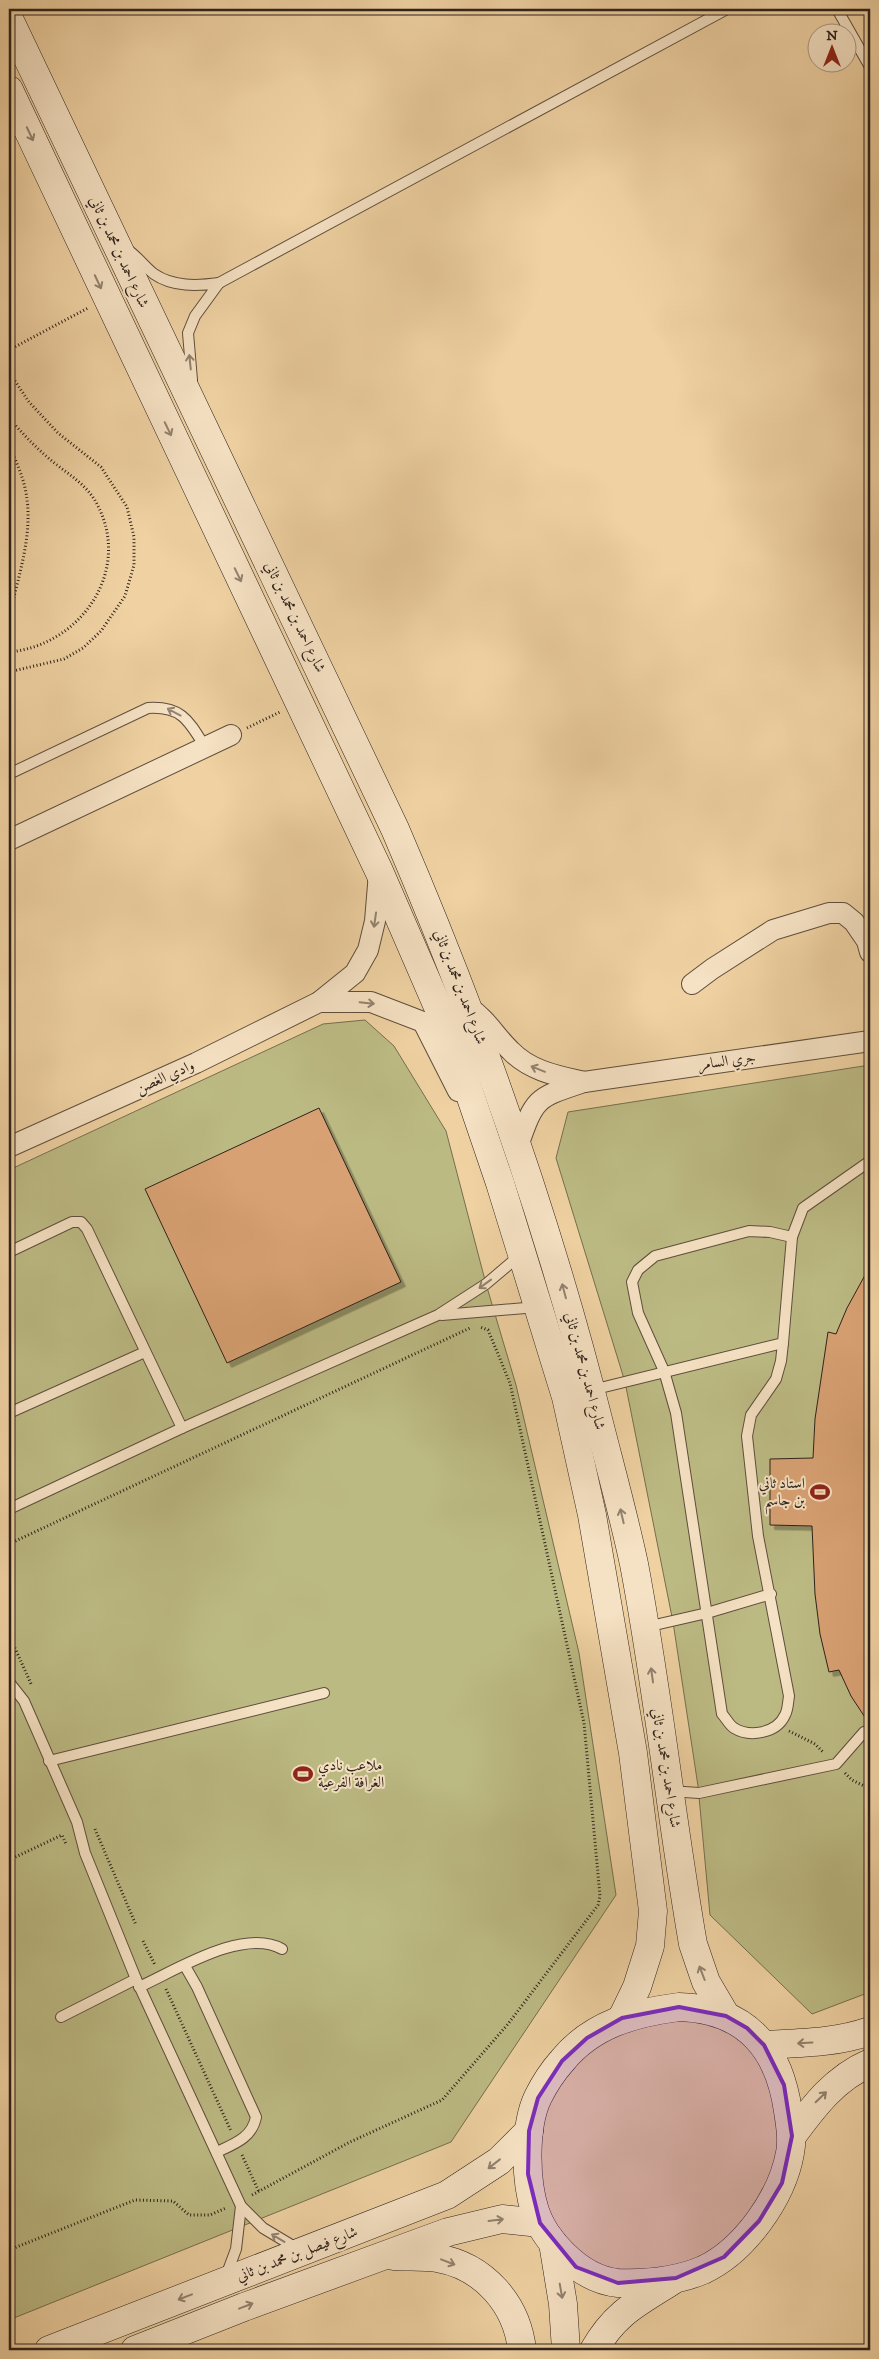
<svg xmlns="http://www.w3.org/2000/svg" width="879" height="2359" viewBox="0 0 879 2359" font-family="'IM FELL DW Pica',Amiri,serif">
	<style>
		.green { fill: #bcba83; stroke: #756e4f }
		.building { fill: #d8a173; stroke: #2e221b; filter: url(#shadow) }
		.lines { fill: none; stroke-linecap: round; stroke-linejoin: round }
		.lane-casing { stroke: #5e4e3d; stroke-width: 12 }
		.street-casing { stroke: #5e4e3d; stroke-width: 22 }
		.secondary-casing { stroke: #2e221b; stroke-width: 29 }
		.path { stroke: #2e221b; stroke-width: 3; stroke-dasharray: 1 2.5; stroke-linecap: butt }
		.lane { stroke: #f5e1c3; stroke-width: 10 }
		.street { stroke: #f5e1c3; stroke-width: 20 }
		.secondary { stroke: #f5e1c3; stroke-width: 28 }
		.oneway { stroke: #92826f }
		.marked { fill: #7b2cbf; fill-opacity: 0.2; stroke: #7b2cbf; stroke-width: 4; stroke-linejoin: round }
		.labels { text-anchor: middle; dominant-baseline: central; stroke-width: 4; stroke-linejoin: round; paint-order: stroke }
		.street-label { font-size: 15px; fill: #2e221b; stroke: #f5e1c3 }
		.poi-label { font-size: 15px; fill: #2e221b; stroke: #f5e1c3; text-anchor: end }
	</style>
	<defs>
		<filter id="shadow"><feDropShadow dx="4.5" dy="4.5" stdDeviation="0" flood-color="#0004"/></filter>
	</defs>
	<rect width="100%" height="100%" fill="#efd1a2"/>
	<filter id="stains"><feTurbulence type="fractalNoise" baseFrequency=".004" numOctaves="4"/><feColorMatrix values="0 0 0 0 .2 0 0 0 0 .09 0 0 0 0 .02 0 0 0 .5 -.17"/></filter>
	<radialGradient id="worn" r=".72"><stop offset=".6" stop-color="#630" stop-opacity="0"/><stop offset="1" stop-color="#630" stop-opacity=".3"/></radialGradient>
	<g class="green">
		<path d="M 365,1020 L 394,1046 L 446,1131 L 486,1284 L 516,1385 L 579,1653 L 616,1895 L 451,2142 L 9,2320 L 9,1170 L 323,1024 Z"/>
		<path d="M 870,1065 L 870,1992 L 812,2014 L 710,1915 L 698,1786 L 673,1622 L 625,1382 L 556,1158 L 568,1112 Z"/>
	</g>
	<g class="building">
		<path d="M 319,1108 L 401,1282 L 227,1363 L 145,1189 Z"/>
		<path d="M 870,1266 L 870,1725 L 851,1696 L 839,1670 L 829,1672 L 820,1634 L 815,1594 L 812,1526 L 770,1525 L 770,1459 L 813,1458 L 815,1419 L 828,1332 L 836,1334 L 847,1308 Z"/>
	</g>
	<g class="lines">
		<defs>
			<g id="lane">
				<path d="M 837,9 L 870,67"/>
				<path d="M 128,250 C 138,257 145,267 154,274 C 173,287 197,286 219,283 L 195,316 L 188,333 L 192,380"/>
				<path d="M 219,283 L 727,9"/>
				<path d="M 9,774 L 148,708 C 182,706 189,721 205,747"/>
				<path d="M 9,1252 L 72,1222 L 81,1222 L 87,1229 L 182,1428"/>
				<path d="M 442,1315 L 537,1307"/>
				<path d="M 783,1343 L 781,1361 L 776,1379 L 751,1415 L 747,1436 L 758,1536 L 789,1696 C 788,1702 788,1710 785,1715 C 777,1733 750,1738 734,1728 C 729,1725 726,1718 722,1714 L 676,1413 L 664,1371 L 638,1313 L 632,1282 L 638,1270 L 655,1256 L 749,1231 L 770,1232 L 792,1237"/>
				<path d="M 592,1390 L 783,1343 L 792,1237 L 803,1208 L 870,1161"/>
				<path d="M 9,1413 L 145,1352"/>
				<path d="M 9,1509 L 182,1428 L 438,1315 L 486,1284 L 519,1256"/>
				<path d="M 646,1627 L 707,1613 L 771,1594"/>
				<path d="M 9,1682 L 24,1701 L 77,1822 L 85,1853 L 136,1979 L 241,2206 L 263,2228 L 298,2249"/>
				<path d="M 49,1761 L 324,1693"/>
				<path d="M 670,1791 L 699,1793 L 836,1764 L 864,1732"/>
				<path d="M 185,1966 L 197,1987 L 256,2117 C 252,2138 234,2144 217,2152"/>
				<path d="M 139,1987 C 175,1971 243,1927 282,1949"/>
				<path d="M 61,2017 L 136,1979"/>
				<path d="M 226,2276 L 236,2249 L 241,2206"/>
			</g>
			<g id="street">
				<path d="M 9,840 L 231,735"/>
				<path d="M 692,984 L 712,969 L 773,930 L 829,913 L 843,913 L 854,922 L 867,941 L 870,952"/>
				<path d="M 319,1002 L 371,1002 L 423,1022 L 458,1091"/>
				<path d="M 468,1007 C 487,1019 495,1036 511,1051 C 530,1071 558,1076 584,1082"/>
				<path d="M 518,1146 C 535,1097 536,1098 584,1082 L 870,1041"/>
				<path d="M 9,1147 L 196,1063 L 319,1002 L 355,973 L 368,950 L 375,921 L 379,873"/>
			</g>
			<g id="secondary">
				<path d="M 9,19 L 395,829 C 478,1022 548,1219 599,1423 C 611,1470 624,1517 634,1564 C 658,1690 671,1818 693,1944 L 706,1982 L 726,2016"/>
				<path d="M 9,90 L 379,871 L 448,1030 L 500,1183 L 566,1397 L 592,1515 L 633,1753 L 653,1911 L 650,1946 L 637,1987 L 622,2018"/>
				<path d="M 679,2007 C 746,2009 779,2048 788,2111 C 790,2125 793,2139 790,2153 C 782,2198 744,2251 703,2270 C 677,2281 646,2284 618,2283 C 596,2281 578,2269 563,2254 C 551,2242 540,2227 535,2211 C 525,2180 524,2126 538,2097 C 544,2085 553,2071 562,2061 C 592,2024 634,2013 679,2007 Z"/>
				<path d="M 764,2045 C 800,2043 836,2043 870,2031"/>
				<path d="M 792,2136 C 814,2106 835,2078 870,2063"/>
				<path d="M 553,2243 L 563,2304 L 566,2350"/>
				<path d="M 394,2256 C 408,2257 423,2256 437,2258 C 484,2266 517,2304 522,2350"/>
				<path d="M 49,2350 L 447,2195 L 499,2161 L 529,2131"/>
				<path d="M 135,2350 L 244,2307 L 448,2232 L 502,2219 L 540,2223"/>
				<path d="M 594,2350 C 615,2313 637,2303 672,2281"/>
			</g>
		</defs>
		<use href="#lane" class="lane-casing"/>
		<use href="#street" class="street-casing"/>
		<use href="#secondary" class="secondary-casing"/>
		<g class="path">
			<path d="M 9,350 L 88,308"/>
			<path d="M 9,372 L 29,402 L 58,433 L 101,467 L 127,507 L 134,537 L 134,565 L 125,596 L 101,631 L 83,648 L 64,659 L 9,672"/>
			<path d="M 9,418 C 22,433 36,448 52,461 C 69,475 88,485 98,506 C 132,573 79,646 9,652"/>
			<path d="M 9,448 C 14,454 16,462 19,469 C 38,515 23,559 12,605 L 9,610"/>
			<path d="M 247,728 L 280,712"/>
			<path d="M 9,1544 L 470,1328"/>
			<path d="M 9,1635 L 32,1686"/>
			<path d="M 789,1731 L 815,1744 L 824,1753"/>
			<path d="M 845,1773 L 852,1780 L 870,1789"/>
			<path d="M 95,1829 L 136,1925"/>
			<path d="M 9,1860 L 62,1835 L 66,1844"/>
			<path d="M 143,1941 L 155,1965"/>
			<path d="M 166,1989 L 231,2131"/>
			<path d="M 242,2155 L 259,2192"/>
			<path d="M 252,2195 L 350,2142 L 442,2100 L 508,2024 L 598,1905 L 600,1896 L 584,1723 L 510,1383 L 488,1330 L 480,1327"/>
			<path d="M 9,2250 L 135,2200 L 173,2201 L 189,2215 L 210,2215 L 226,2208"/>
		</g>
		<use href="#lane" class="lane"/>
		<use href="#street" class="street"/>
		<use href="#secondary" class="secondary"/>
	</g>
	<defs><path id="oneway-shaft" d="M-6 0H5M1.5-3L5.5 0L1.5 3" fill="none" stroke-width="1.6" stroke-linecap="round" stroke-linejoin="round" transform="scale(1.25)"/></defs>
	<g class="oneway">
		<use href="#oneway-shaft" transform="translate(30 134) rotate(65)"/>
		<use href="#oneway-shaft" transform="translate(98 282) rotate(65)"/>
		<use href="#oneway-shaft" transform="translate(190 362) rotate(-96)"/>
		<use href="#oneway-shaft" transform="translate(168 429) rotate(64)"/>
		<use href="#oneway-shaft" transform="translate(238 575) rotate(64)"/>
		<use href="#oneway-shaft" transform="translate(174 712) rotate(-152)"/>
		<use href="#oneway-shaft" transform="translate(375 920) rotate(98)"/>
		<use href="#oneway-shaft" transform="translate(367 1003) rotate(6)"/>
		<use href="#oneway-shaft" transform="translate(538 1069) rotate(-158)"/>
		<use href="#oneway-shaft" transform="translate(485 1284) rotate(144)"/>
		<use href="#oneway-shaft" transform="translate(564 1291) rotate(-105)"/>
		<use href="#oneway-shaft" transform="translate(622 1516) rotate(-103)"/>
		<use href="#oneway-shaft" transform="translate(652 1675) rotate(-98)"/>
		<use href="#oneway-shaft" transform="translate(702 1973) rotate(-111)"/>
		<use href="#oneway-shaft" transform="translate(805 2043) rotate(177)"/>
		<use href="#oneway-shaft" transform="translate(821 2097) rotate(-44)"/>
		<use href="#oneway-shaft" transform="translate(494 2164) rotate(142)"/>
		<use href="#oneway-shaft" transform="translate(496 2220) rotate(-7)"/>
		<use href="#oneway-shaft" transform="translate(278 2238) rotate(-149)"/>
		<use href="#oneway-shaft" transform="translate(448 2262) rotate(21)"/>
		<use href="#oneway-shaft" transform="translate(561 2291) rotate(80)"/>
		<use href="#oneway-shaft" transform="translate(185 2297) rotate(159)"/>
		<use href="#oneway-shaft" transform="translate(246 2306) rotate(-21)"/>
	</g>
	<path class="marked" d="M 679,2007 L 726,2016 L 747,2028 L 764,2045 L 784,2085 L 792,2136 L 782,2183 L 759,2221 L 724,2257 L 676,2278 L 618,2283 L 576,2267 L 540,2223 L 528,2174 L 529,2131 L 538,2098 L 562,2061 L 587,2038 L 622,2018 Z"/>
	<defs>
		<symbol id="stadium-bare" viewBox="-9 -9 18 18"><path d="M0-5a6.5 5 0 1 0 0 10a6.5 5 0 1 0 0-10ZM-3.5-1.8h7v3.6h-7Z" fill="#8f2418" stroke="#f5e1c3" stroke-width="2.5" paint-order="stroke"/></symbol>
	</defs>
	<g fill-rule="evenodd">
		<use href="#stadium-bare" x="806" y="1478" width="28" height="28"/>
		<use href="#stadium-bare" x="289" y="1760" width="28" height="28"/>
	</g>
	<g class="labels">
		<g class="street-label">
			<text transform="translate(119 252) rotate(65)">شارع احمد بن محمد بن ثاني</text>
			<text transform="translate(295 617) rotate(64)">شارع احمد بن محمد بن ثاني</text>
			<text transform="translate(460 987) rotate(69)">شارع احمد بن محمد بن ثاني</text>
			<text transform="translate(727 1061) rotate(-8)">جري السامر</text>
			<text transform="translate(165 1077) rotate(-24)">وادي الغصن</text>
			<text transform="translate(585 1371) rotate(75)">شارع احمد بن محمد بن ثاني</text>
			<text transform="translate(666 1768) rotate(81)">شارع احمد بن محمد بن ثاني</text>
			<text transform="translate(297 2254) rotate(-21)">شارع فيصل بن محمد بن ثاني</text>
		</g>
		<g class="poi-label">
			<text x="805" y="1483">استاد ثاني<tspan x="805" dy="17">بن جاسم</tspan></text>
			<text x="318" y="1765" text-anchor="start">ملاعب نادي<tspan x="318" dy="17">الغرافة الفرعية</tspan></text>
		</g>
	</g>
	<rect width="879" height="2359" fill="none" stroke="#efd1a2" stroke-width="30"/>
	<rect x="10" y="10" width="859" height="2339" fill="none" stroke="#2e221b" stroke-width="2.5"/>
	<rect x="15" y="15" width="849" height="2329" fill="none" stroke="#2e221b"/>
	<g transform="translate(832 48)"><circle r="24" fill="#f5e1c3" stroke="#a59580"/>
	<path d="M0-4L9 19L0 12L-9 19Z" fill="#8f2418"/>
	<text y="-8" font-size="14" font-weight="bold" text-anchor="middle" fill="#2e221b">N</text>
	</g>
	<rect width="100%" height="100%" filter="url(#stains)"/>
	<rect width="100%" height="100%" fill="url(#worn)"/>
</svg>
